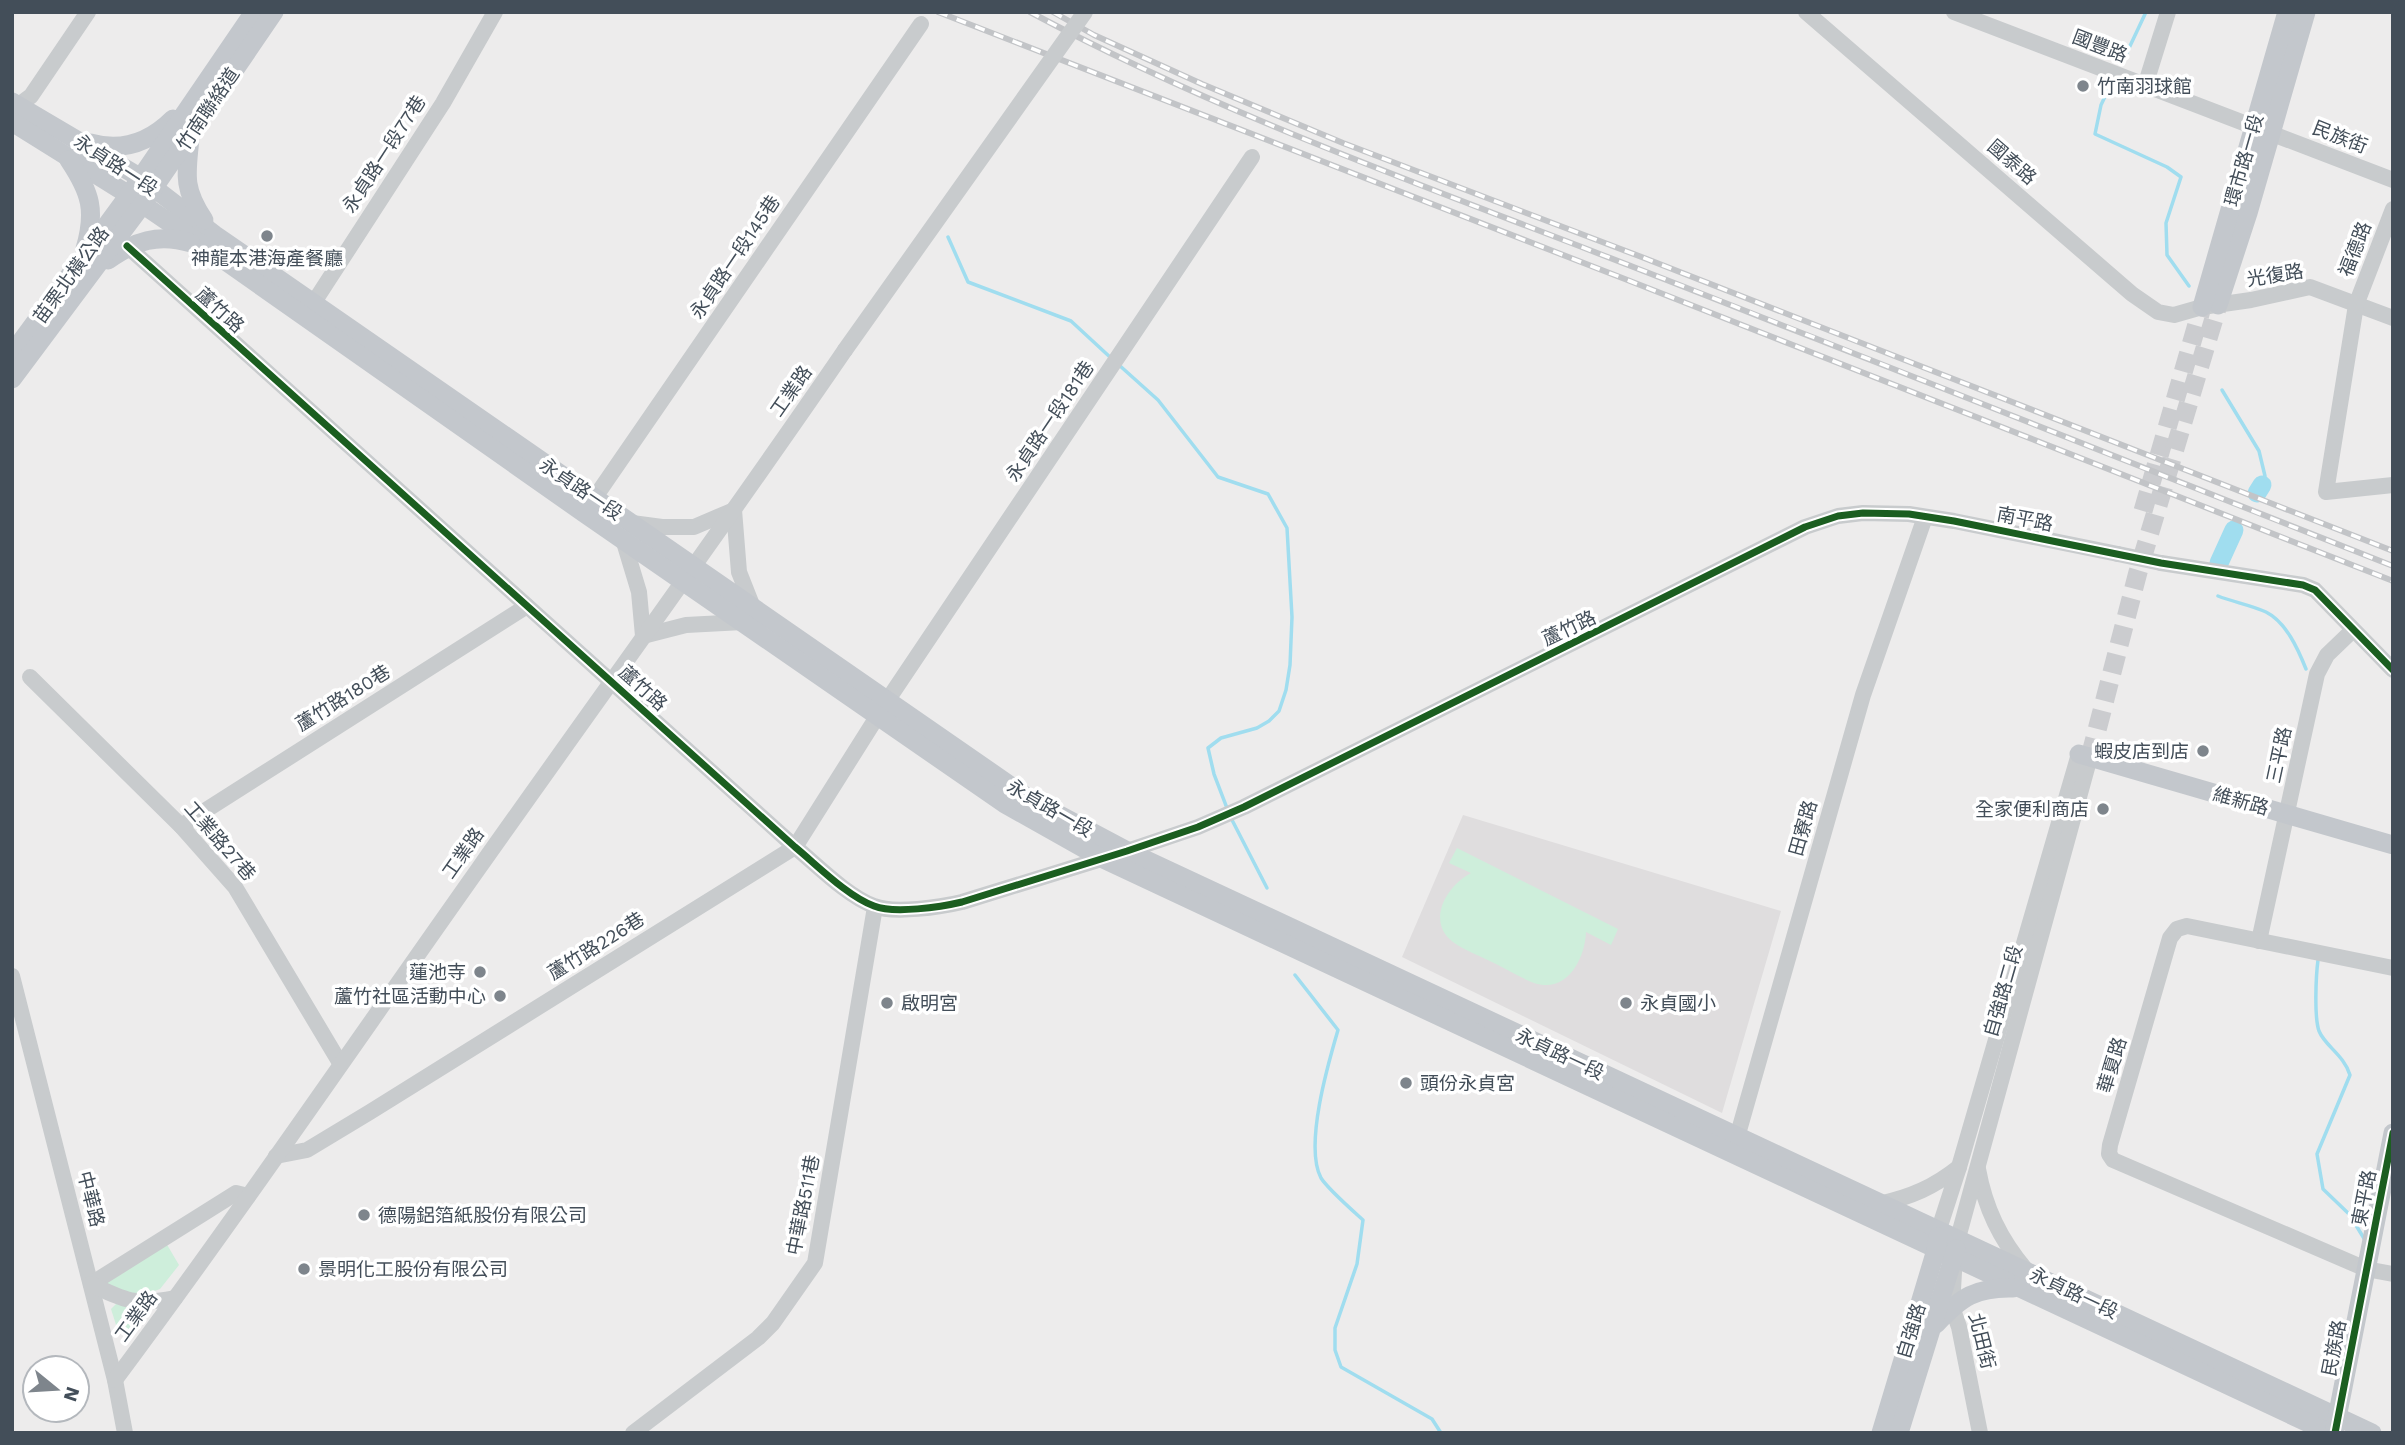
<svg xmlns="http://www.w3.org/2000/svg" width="2405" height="1445" viewBox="0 0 2405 1445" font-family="'Work Sans','Noto Sans TC',sans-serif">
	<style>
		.education { fill: #dfddde }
		.green { fill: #ceeedb }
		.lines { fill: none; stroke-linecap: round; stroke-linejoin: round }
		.stream { stroke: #a0ddef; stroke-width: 3.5 }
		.river { stroke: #a0ddef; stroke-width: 19 }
		.major-tunnel { stroke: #cbcccf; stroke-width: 19; stroke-dasharray: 19 10; stroke-linecap: butt }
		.minor { stroke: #c8cbcd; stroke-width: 16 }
		.major { stroke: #c3c7cc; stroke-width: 19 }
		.rail-casing { stroke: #c2c4c7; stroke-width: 6 }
		.rail { stroke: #fff; stroke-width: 3.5; stroke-dasharray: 10; stroke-linecap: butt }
		.minor-bridge { stroke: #c8cbcd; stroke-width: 16 }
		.cycleway-casing { stroke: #fff; stroke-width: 11 }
		.cycleway { stroke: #1b5e20; stroke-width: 7 }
		.poi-dot { fill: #7e858c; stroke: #fff; stroke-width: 2.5 }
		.labels { text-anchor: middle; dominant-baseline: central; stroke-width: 7; stroke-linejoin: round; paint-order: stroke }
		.street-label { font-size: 19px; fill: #434e59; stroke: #fff }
		.poi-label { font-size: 19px; fill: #434e59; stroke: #fff; text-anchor: start }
	</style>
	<rect width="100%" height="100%" fill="#edecec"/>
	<path class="education" d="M 1463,815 L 1781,911 L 1722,1113 L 1402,957 Z"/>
	<g class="green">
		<path d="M 1457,848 L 1618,929 L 1611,945 L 1586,932 C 1585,959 1567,994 1534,983 C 1521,978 1508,970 1496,964 C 1483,957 1465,951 1453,942 C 1425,920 1448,885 1471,873 L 1449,863 Z"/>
		<path d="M 166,1243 L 179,1265 L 160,1289 L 138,1297 L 103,1282 Z"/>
		<path d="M 117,1303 L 147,1310 L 132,1331 L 126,1334 L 118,1331 L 111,1309 Z"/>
	</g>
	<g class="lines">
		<g class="stream">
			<path d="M 2122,63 L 2146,12"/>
			<path d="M 2111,84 L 2101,105 L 2095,134 L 2167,167 L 2181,177 L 2166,223 L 2167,255 L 2189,286"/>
			<path d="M 948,237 L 968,282 L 1071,321 L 1111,358"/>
			<path d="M 1119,365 L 1158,400 L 1218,477 L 1268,494 L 1287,528 L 1292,617 L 1290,665 L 1286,690 L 1279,711 L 1269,721 L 1257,728 L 1221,738 L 1208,748 L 1214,774 L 1227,808"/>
			<path d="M 2222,390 L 2259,451 L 2265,476"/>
			<path d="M 2218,596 C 2233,602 2251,605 2266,612 C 2286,622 2298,649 2306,669"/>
			<path d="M 1231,818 L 1267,888"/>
			<path d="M 2318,960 C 2316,975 2314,1017 2319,1031 C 2325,1046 2344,1055 2350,1075 L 2317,1154 L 2323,1189 L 2349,1214 L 2365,1240"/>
			<path d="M 1295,975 L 1338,1030 C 1328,1064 1304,1146 1321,1178 C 1328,1189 1352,1210 1363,1220 L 1357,1264 L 1335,1328 L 1335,1350 L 1341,1367 L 1432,1419 L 1441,1433"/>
		</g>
		<g class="river">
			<path d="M 2257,493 L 2262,485"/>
			<path d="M 2219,563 L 2234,530"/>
		</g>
		<g class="major-tunnel">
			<path d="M 2143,511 L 2202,307"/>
			<path d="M 2090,757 L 2138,572 L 2218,305"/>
		</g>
		<g class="minor">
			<path d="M 1806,12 L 2132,294 L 2158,312 L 2174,315 L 2202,307 L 2251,300 L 2310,287 L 2393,318"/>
			<path d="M 1954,12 L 2393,180"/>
			<path d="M 2145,86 L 2168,12"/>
			<path d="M 12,113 L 19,105 L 31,96 L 88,12"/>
			<path d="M 2393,209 L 2356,305 L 2326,492 L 2393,485"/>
			<path d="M 127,246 L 795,847 C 817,865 847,896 874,906 C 894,914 941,907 962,902 L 1127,851 L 1198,827 L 1244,807 L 1805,527 L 1838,516 L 1863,513 L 1909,514 L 1954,521 L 2118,554"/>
			<path d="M 307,313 L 443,103 L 495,12"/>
			<path d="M 589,506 L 921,24"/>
			<path d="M 632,523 L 662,527 L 694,527 L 734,510 L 739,572 L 754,610"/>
			<path d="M 623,539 L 639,592 L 643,636 L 686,625 L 743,622"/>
			<path d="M 2161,563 L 2303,585 L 2315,590 L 2393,670"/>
			<path d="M 30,677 L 181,826 L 235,887 L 340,1063"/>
			<path d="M 181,826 L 527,606"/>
			<path d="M 2259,941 L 2317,674 L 2327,655 L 2353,630"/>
			<path d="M 2393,968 L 2187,926 L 2177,929 L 2170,938 L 2110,1145 L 2109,1154 L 2113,1160 L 2366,1269 L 2393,1274"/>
			<path d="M 12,976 L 115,1380 L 125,1433"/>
			<path d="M 1734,1148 L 1863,695 L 1925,517"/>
			<path d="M 276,1156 L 307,1150 L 370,1112 L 795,847 L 887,701 L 1252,157"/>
			<path d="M 1978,1169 C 1985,1208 2000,1239 2026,1270"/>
			<path d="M 1879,1204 C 1911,1197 1934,1187 1959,1167"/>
			<path d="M 1939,1229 L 1959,1167 L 2079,754"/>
			<path d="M 1958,1238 L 2090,757"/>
			<path d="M 1954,1272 L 1952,1307 L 1959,1327 L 1980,1433"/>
			<path d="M 91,1284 L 236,1193 L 248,1196"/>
			<path d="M 91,1284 C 125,1301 136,1306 175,1298"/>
			<path d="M 115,1380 C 240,1212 358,1039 479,868 C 601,695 726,524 845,350"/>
			<path d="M 633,1433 L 758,1338 L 773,1323 L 815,1263 L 875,907"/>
		</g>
		<g class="major">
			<path d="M 12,102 L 141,178 L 215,235 L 1031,800 L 1127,851 L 2372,1433"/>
			<path d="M 12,122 L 129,195 L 214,253 L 584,513 L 1005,804 L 1101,858 L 2330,1433"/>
			<path d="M 190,139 C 186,175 183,189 204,220"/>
			<path d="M 90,143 C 122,152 150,142 173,119"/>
			<path d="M 69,160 C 91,193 96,211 85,249"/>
			<path d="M 108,260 C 135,241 158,233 191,243"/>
			<path d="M 2218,305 L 2248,213 L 2306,12"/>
			<path d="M 2202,307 L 2287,12"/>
			<path d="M 12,354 L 129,195 L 254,12"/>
			<path d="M 12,379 L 142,205 L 274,12"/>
			<path d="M 2079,754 L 2393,845"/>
			<path d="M 1936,1324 C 1961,1297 1976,1287 2013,1288"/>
			<path d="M 2335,1428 L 2393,1133"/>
			<path d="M 1881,1433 L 1936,1250 L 1938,1237"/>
			<path d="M 1899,1433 L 1956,1249"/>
		</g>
		<defs>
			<g id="rail">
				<path d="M 938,12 L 1630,281 L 2393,581"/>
				<path d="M 1030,12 C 1224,116 1431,188 1636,268 C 1889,366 2140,467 2393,566"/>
				<path d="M 1053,12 L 1094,35 L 1202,84 L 1343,143 L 1639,256 L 2393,551"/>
			</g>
		</defs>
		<use href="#rail" class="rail-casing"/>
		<use href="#rail" class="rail"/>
		<g class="minor-bridge">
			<path d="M 845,350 L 1085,12"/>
			<path d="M 2118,554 L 2161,563"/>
		</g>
		<defs>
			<g id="cycleway">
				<path d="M 127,246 L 795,847 C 817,865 847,896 874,906 C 894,914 941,907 962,902 L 1127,851 L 1198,827 L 1244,807 L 1805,527 L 1838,516 L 1863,513 L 1909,514 L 1954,521 L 2161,563 L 2303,585 L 2315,590 L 2393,670"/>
				<path d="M 2335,1433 L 2393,1133"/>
			</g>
		</defs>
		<use href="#cycleway" class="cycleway-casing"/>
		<use href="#cycleway" class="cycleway"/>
	</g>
	<g class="poi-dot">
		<circle cx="2083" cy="86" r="7"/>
		<circle cx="267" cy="236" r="7"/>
		<circle cx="2203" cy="751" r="7"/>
		<circle cx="2103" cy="809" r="7"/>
		<circle cx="480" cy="972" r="7"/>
		<circle cx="500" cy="996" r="7"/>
		<circle cx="887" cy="1003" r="7"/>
		<circle cx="1626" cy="1003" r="7"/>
		<circle cx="1406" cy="1083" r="7"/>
		<circle cx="364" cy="1215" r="7"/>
		<circle cx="304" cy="1269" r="7"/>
	</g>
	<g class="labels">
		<g class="street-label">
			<text transform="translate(2100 46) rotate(21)">國豐路</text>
			<text transform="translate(208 109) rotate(-56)">竹南聯絡道</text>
			<text transform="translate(2340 137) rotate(21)">民族街</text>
			<text transform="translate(384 154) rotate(-57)">永貞路一段77巷</text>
			<text transform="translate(2244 160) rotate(-74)">環市路一段</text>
			<text transform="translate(2012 162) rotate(41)">國泰路</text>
			<text transform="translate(116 165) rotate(33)">永貞路一段</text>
			<text transform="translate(2355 249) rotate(-69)">福德路</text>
			<text transform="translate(735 257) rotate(-56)">永貞路一段145巷</text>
			<text transform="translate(71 275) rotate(-54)">苗栗北橫公路</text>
			<text transform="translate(2275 275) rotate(-9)">光復路</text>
			<text transform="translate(220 310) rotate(42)">蘆竹路</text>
			<text transform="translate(791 391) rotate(-55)">工業路</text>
			<text transform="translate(1050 421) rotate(-56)">永貞路一段181巷</text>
			<text transform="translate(581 489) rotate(34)">永貞路一段</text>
			<text transform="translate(2025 519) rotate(11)">南平路</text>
			<text transform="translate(1569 628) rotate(-25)">蘆竹路</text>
			<text transform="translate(643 688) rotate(42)">蘆竹路</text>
			<text transform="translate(343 698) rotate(-32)">蘆竹路180巷</text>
			<text transform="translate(2279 755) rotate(-78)">三平路</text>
			<text transform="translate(2241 801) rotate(16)">維新路</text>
			<text transform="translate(1050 808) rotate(30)">永貞路一段</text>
			<text transform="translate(1803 828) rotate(-74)">田寮路</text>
			<text transform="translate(220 841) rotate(49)">工業路27巷</text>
			<text transform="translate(463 853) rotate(-55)">工業路</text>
			<text transform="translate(596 946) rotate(-32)">蘆竹路226巷</text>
			<text transform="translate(2003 991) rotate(-74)">自強路二段</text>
			<text transform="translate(1560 1054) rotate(25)">永貞路一段</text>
			<text transform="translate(2112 1065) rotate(-73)">華夏路</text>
			<text transform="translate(2364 1198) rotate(-79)">東平路</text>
			<text transform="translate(91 1199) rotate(76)">中華路</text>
			<text transform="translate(803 1205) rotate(-79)">中華路511巷</text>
			<text transform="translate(2074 1293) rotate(25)">永貞路一段</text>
			<text transform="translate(136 1316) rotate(-54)">工業路</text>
			<text transform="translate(1911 1331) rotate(-73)">自強路</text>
			<text transform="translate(1982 1341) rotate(76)">北田街</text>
			<text transform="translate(2334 1348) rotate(-79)">民族路</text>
		</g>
		<g class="poi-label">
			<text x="2097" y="86">竹南羽球館</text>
			<text x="267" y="258" text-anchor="middle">神龍本港海產餐廳</text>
			<text x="2189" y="751" text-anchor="end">蝦皮店到店</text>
			<text x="2089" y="809" text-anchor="end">全家便利商店</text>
			<text x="466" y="972" text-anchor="end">蓮池寺</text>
			<text x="486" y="996" text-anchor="end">蘆竹社區活動中心</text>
			<text x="901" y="1003">啟明宮</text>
			<text x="1640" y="1003">永貞國小</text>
			<text x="1420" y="1083">頭份永貞宮</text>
			<text x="378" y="1215">德陽鋁箔紙股份有限公司</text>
			<text x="318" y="1269">景明化工股份有限公司</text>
		</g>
	</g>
	<rect width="2405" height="1445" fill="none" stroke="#434e59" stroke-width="28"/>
	<g transform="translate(56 1389) rotate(108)"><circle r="33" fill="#ffffff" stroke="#b4b8bd" stroke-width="2"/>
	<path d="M0-5L12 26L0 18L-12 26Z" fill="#7e858c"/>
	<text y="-10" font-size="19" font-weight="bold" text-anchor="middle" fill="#434e59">N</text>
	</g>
</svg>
